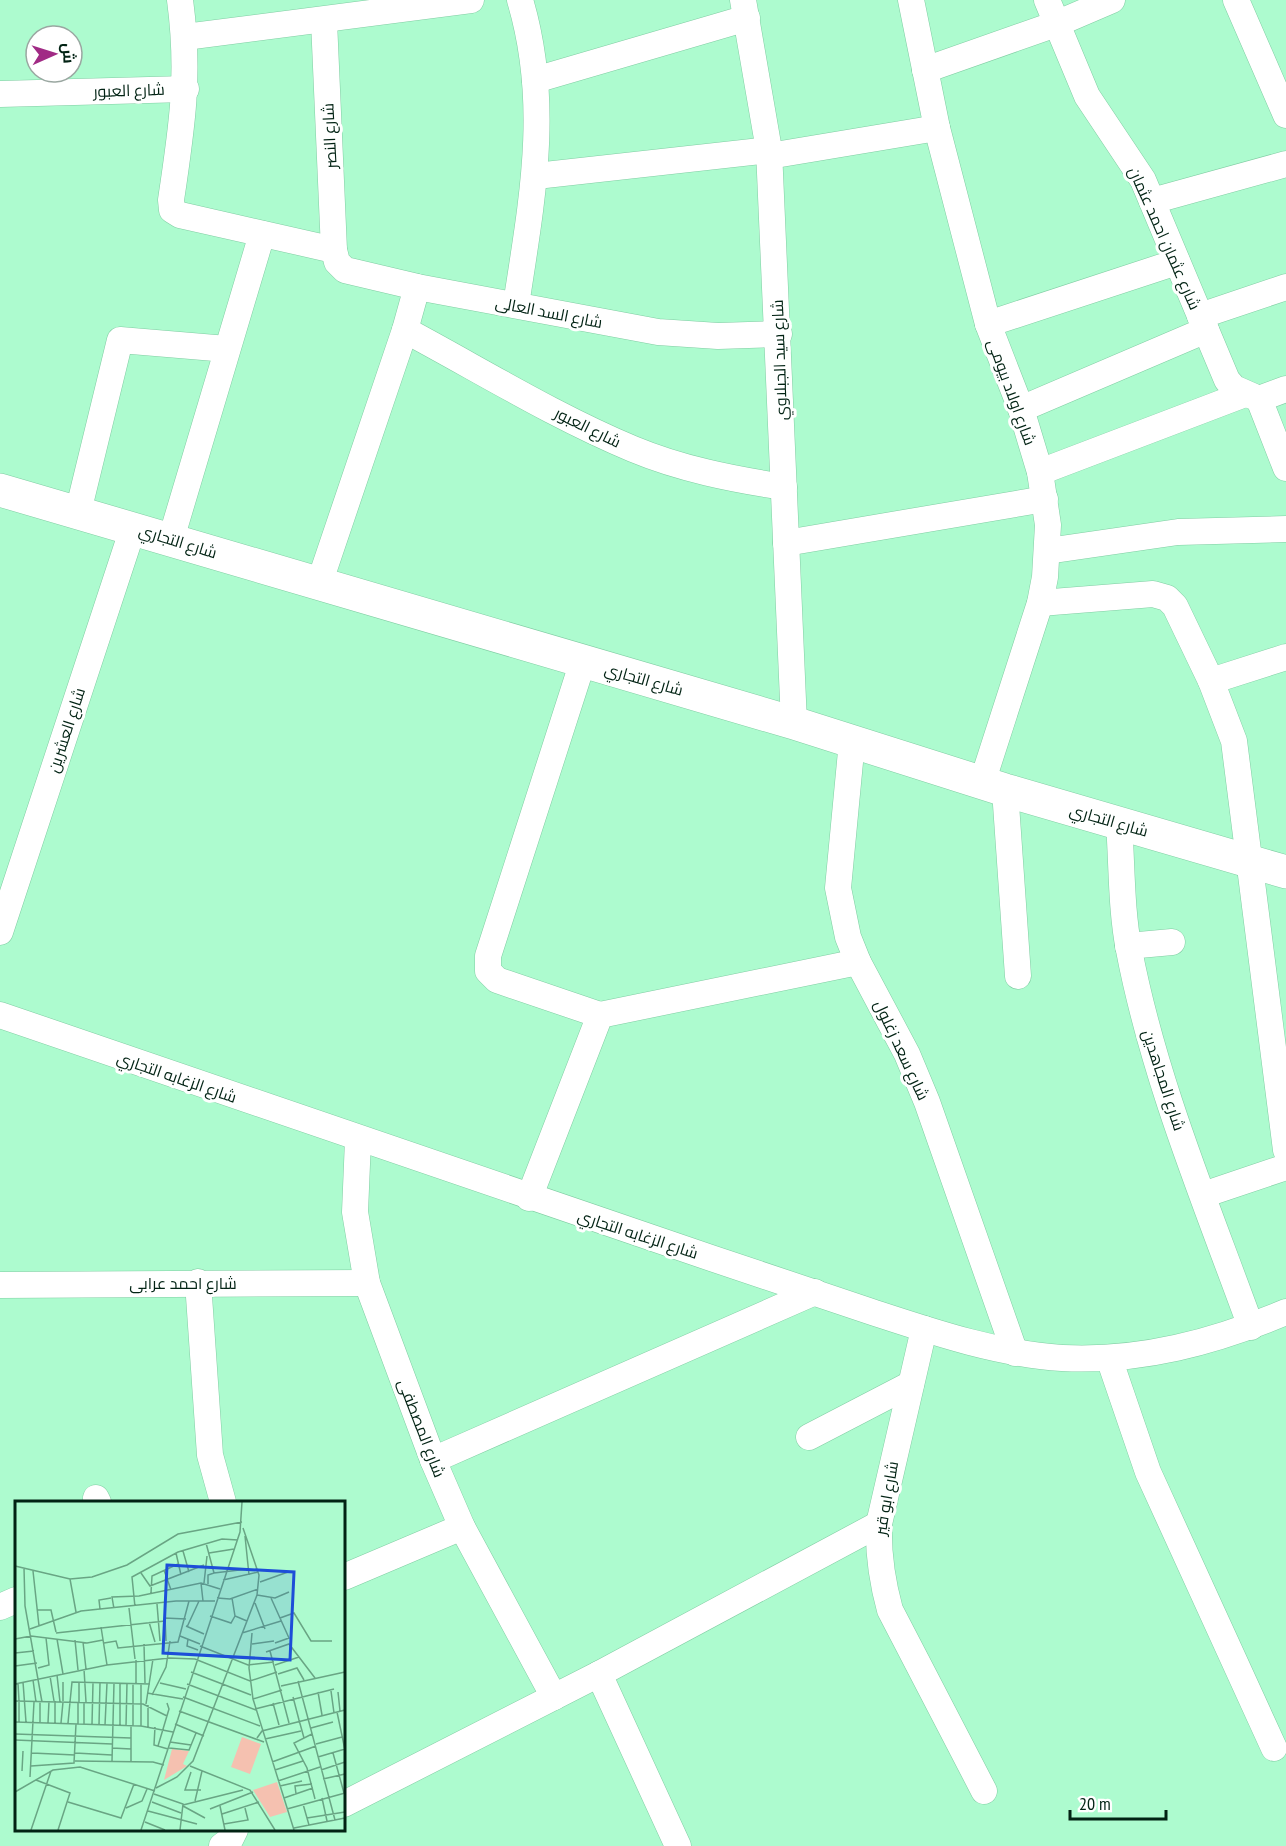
<svg xmlns="http://www.w3.org/2000/svg" width="1286" height="1846" viewBox="0 0 1286 1846" font-family="'PT Sans Narrow',Cairo,sans-serif">
	<style>
		.lines { fill: none; stroke-linecap: round; stroke-linejoin: round }
		.street-casing { stroke: #80cda3; stroke-width: 27 }
		.secondary-casing { stroke: #80cda3; stroke-width: 34 }
		.street { stroke: #fff; stroke-width: 26 }
		.secondary { stroke: #fff; stroke-width: 33 }
		.labels { text-anchor: middle; dominant-baseline: central; stroke-width: 6; stroke-linejoin: round; paint-order: stroke }
		.street-label { font-size: 16px; fill: #022314; stroke: #fff }
		.inset-road { fill: none; stroke: #69a584; stroke-width: 1.5 }
		.view { fill: #1d4ed8; fill-opacity: 0.15; stroke: #1d4ed8; stroke-width: 3 }
		.inset-edge { fill: none; stroke: #022314; stroke-width: 3 }
	</style>
	<rect width="100%" height="100%" fill="#adfbcf"/>
	<g class="lines">
		<defs>
			<g id="street">
				<path d="M 180,0 C 190,74 182,127 171,200 L 172,210 L 180,215 L 334,250"/>
				<path d="M 743,0 L 769,150 L 794,723"/>
				<path d="M 911,0 L 937,128 L 988,324 L 1021,409 L 1040,472 L 1048,525 L 1045,577 L 1040,603 L 982,783"/>
				<path d="M 1047,0 L 1087,96 L 1143,180 L 1227,380 L 1234,388 L 1259,399 L 1286,468"/>
				<path d="M 1236,0 L 1286,115"/>
				<path d="M 324,21 L 334,250 L 337,262 L 345,270 L 417,287 L 658,332 L 718,336 L 779,334"/>
				<path d="M 185,37 L 471,0"/>
				<path d="M 925,70 L 1056,24 L 1112,0"/>
				<path d="M 535,80 L 747,18"/>
				<path d="M 0,94 L 186,89"/>
				<path d="M 769,156 L 937,128"/>
				<path d="M 536,176 L 769,150"/>
				<path d="M 1152,201 L 1286,164"/>
				<path d="M 516,305 C 532,200 551,104 520,0"/>
				<path d="M 1200,316 L 1286,287"/>
				<path d="M 988,324 L 1177,262"/>
				<path d="M 405,330 C 480,370 554,416 633,449 C 681,469 732,479 784,487"/>
				<path d="M 1259,399 L 1286,389"/>
				<path d="M 1021,409 L 1206,330"/>
				<path d="M 1040,472 L 1245,394"/>
				<path d="M 78,512 L 120,340 L 227,349"/>
				<path d="M 171,539 L 262,234"/>
				<path d="M 786,543 L 1045,499"/>
				<path d="M 1047,551 L 1178,532 L 1286,529"/>
				<path d="M 319,584 L 405,330 L 417,287"/>
				<path d="M 1040,603 L 1153,594 L 1167,598 L 1175,606 L 1211,681 L 1234,741 L 1286,1150"/>
				<path d="M 583,661 L 488,956 L 488,971 L 497,980 L 600,1015"/>
				<path d="M 1211,681 L 1286,657"/>
				<path d="M 852,741 L 838,888 L 848,937 L 858,962 L 907,1054 L 927,1102 L 1015,1353"/>
				<path d="M 1005,790 L 1018,976"/>
				<path d="M 1119,823 C 1122,865 1121,909 1129,950 C 1154,1080 1206,1203 1251,1327"/>
				<path d="M 0,932 L 133,528"/>
				<path d="M 1128,946 L 1172,942"/>
				<path d="M 0,1015 C 237,1098 474,1179 711,1258 C 765,1276 819,1294 872,1312 C 933,1332 998,1354 1062,1358 C 1141,1362 1214,1342 1286,1312"/>
				<path d="M 358,1140 L 355,1212 L 367,1283 L 433,1460 L 462,1527 L 554,1697"/>
				<path d="M 1203,1195 L 1286,1167"/>
				<path d="M 529,1198 L 600,1015 L 858,962"/>
				<path d="M 198,1282 L 210,1455 L 223,1502"/>
				<path d="M 0,1285 L 367,1283"/>
				<path d="M 924,1329 L 879,1524 C 878,1554 882,1581 890,1610 L 984,1791"/>
				<path d="M 1109,1358 L 1148,1472 L 1274,1748"/>
				<path d="M 809,1437 L 911,1384"/>
				<path d="M 433,1460 L 815,1292"/>
				<path d="M 96,1498 L 98,1502"/>
				<path d="M 344,1577 L 462,1527"/>
				<path d="M 0,1607 L 16,1600"/>
				<path d="M 599,1674 L 678,1846"/>
				<path d="M 344,1804 L 599,1674 L 879,1524"/>
				<path d="M 222,1846 L 230,1840 L 235,1830"/>
			</g>
			<path id="secondary" d="M 0,490 L 794,723 L 1005,790 L 1286,872"/>
		</defs>
		<use href="#street" class="street-casing"/>
		<use href="#secondary" class="secondary-casing"/>
		<use href="#street" class="street"/>
		<use href="#secondary" class="secondary"/>
	</g>
	<g class="labels">
		<g class="street-label">
			<text transform="translate(129 90) rotate(-2)">شارع العبور</text>
			<text transform="translate(329 136) rotate(-93)">شارع النصر</text>
			<text transform="translate(1165 238) rotate(66)">شارع عثمان احمد عثمان</text>
			<text transform="translate(549 312) rotate(11)">شارع السد العالى</text>
			<text transform="translate(779 360) rotate(-92)">شارع سيد الجبلاوي</text>
			<text transform="translate(1012 392) rotate(70)">شارع اولاد بيومى</text>
			<text transform="translate(588 427) rotate(26)">شارع العبور</text>
			<text transform="translate(178 541) rotate(17)">شارع التجاري</text>
			<text transform="translate(644 679) rotate(16)">شارع التجاري</text>
			<text transform="translate(66 730) rotate(-72)">شارع العشرين</text>
			<text transform="translate(1109 820) rotate(16)">شارع التجاري</text>
			<text transform="translate(902 1050) rotate(65)">شارع سعد زغلول</text>
			<text transform="translate(177 1077) rotate(19)">شارع الزغابه التجاري</text>
			<text transform="translate(1164 1080) rotate(72)">شارع المجاهدين</text>
			<text transform="translate(638 1234) rotate(18)">شارع الزغابه التجاري</text>
			<text x="183" y="1283">شارع احمد عرابى</text>
			<text transform="translate(422 1428) rotate(69)">شارع المصطفى</text>
			<text transform="translate(886 1498) rotate(-80)">شارع ابو قير</text>
		</g>
	</g>
	<g transform="translate(15 1501)">
		<rect width="330" height="330" fill="#adfbcf"/>
		<path d="M 227,236 L 246,243 L 235,273 L 216,266 ZM 157,248 L 174,250 L 168,263 L 172,265 L 149,279 ZM 262,281 L 272,311 L 255,316 L 238,289 Z" fill="#f5c1b0"/>
		<path class="inset-road" d="M 230,35 L 234,74M 191,42 L 199,72M 168,50 L 174,71M 161,52 L 166,74M 194,52 L 219,48M 0,65 L 55,78 L 77,76 L 112,64 L 163,33 L 227,21M 9,67 L 10,105 L 27,201M 149,69 L 156,89M 18,70 L 24,125M 126,72 L 135,85 L 189,64M 55,78 L 61,111M 208,79 L 243,71M 245,81 L 273,71M 186,82 L 188,100M 189,82 L 192,55M 193,83 L 193,74 L 199,72 L 233,68M 136,92 L 137,75 L 163,63M 242,94 L 260,97 L 274,91M 202,97 L 215,98 L 243,88M 217,97 L 220,115 L 232,120M 256,97 L 274,137 L 260,142M 240,102 L 250,128M 142,103 L 145,140M 120,106 L 117,76 L 163,51 L 207,38 L 223,39M 114,107 L 120,158M 85,108 L 84,99 L 96,97M 99,108 L 97,96 L 124,95 L 186,82 L 205,88M 22,109 L 36,109 L 41,131M 195,115 L 216,122 L 220,115M 265,117 L 279,112 L 296,140 L 317,140M 134,121 L 140,141M 171,125 L 189,133M 86,126 L 92,164M 172,126 L 184,100M 15,128 L 66,110 L 161,100 L 200,100M 41,132 L 150,120M 227,132 L 266,120M 237,132 L 234,167 L 238,198 L 279,329M 165,135 L 185,143M 0,138 L 16,135 L 72,142 L 88,139M 42,138 L 48,173M 173,138 L 172,145 L 183,149M 60,139 L 63,169M 151,140 L 150,117 L 171,118M 68,141 L 71,168M 89,142 L 101,140 L 103,147 L 163,141 L 174,100M 129,143 L 130,182M 237,143 L 259,140M 185,145 L 233,164 L 259,161M 255,150 L 274,222M 251,151 L 274,143 L 300,177M 0,152 L 19,150M 121,159 L 121,182M 260,164 L 284,156M 0,165 L 22,162M 23,167 L 34,164 L 31,137M 69,168 L 71,201M 176,171 L 236,194M 263,173 L 282,167 L 289,179M 42,174 L 45,201M 35,175 L 39,200M 18,179 L 21,201M 283,180 L 320,319M 8,181 L 11,221M 3,182 L 4,200M 145,182 L 171,188M 0,183 L 92,164 L 154,157 L 180,158 L 235,180 L 262,171M 172,183 L 241,209M 266,185 L 330,171M 316,190 L 319,212M 303,191 L 307,214M 323,191 L 325,210M 132,192 L 168,198M 137,194 L 151,166 L 155,140M 168,196 L 245,225M 278,196 L 284,219M 238,198 L 267,189M 0,200 L 128,203 L 152,215M 48,200 L 48,181M 55,201 L 57,181 L 135,183M 64,201 L 64,181M 258,202 L 264,224M 131,203 L 138,158M 240,208 L 319,188M 164,210 L 249,241M 322,211 L 330,249M 284,219 L 289,237M 0,221 L 126,225 L 158,231M 4,221 L 4,200M 25,221 L 25,201M 33,222 L 34,200M 40,222 L 40,200M 46,222 L 48,201M 53,222 L 55,201M 63,223 L 63,201M 69,223 L 69,201M 77,223 L 78,182M 160,223 L 189,235M 84,224 L 85,182M 90,224 L 92,182M 105,225 L 105,182M 111,225 L 112,182M 118,225 L 118,182M 126,225 L 126,182M 133,226 L 133,204M 140,226 L 139,244 L 153,248M 296,227 L 318,221M 0,233 L 116,237M 297,233 L 279,242 L 292,267 L 300,298M 242,237 L 247,230 L 330,209M 250,238 L 286,230M 0,239 L 97,243M 155,241 L 176,244M 301,243 L 327,236M 143,245 L 154,208 L 152,202M 97,247 L 116,248M 154,247 L 174,249 L 181,232M 17,252 L 60,254M 60,252 L 97,254M 318,252 L 329,292M 303,256 L 330,248M 60,260 L 138,261 L 149,264M 97,260 L 99,182M 116,260 L 116,225M 257,261 L 301,245M 16,265 L 59,262 L 61,223M 175,265 L 235,289 L 260,329M 260,269 L 288,260M 306,269 L 330,261M 7,270 L 8,250M 176,271 L 170,289 L 186,289M 15,276 L 19,201M 308,278 L 330,273M 21,279 L 55,292 L 43,329M 263,280 L 305,266M 265,285 L 287,280M 141,287 L 162,276 L 178,260 L 242,94 L 244,74 L 228,27M 0,291 L 38,269 L 65,266 L 140,290M 139,293 L 168,303 L 165,329M 281,293 L 280,285 L 297,283M 269,297 L 298,287M 307,297 L 312,320M 180,300 L 187,270M 53,301 L 106,317 L 119,283M 137,301 L 166,312M 288,303 L 294,324M 168,304 L 228,289M 168,305 L 190,317M 205,305 L 210,329M 111,307 L 127,300 L 132,288M 195,308 L 238,291M 272,308 L 330,292M 133,310 L 182,323M 207,313 L 244,301M 292,317 L 330,311M 130,321 L 150,329M 209,323 L 233,319 L 230,307M 279,327 L 330,317M 16,329 L 36,270M 126,329 L 225,31 L 227,1"/>
		<path class="view" d="M 152,64 L 279,71 L 275,159 L 148,152 Z"/>
		<rect width="330" height="330" class="inset-edge"/>
	</g>
	<g transform="translate(54 54) rotate(87)"><circle r="28" fill="#ffffff" stroke="#9aa7a1" stroke-width="1.5"/>
	<path d="M0-4.5L10 22L0 15L-10 22Z" fill="#a12b85"/>
	<text y="-9" font-size="16" font-weight="bold" text-anchor="middle" fill="#022314">ش</text>
	</g>
	<path d="M1070 1810v9h96v-9" fill="none" stroke="#022314" stroke-width="3"/>
	<text x="1079" y="1810" font-size="18" fill="#022314" stroke="#ffffff" stroke-width="4.5" paint-order="stroke">20 m</text>
</svg>
